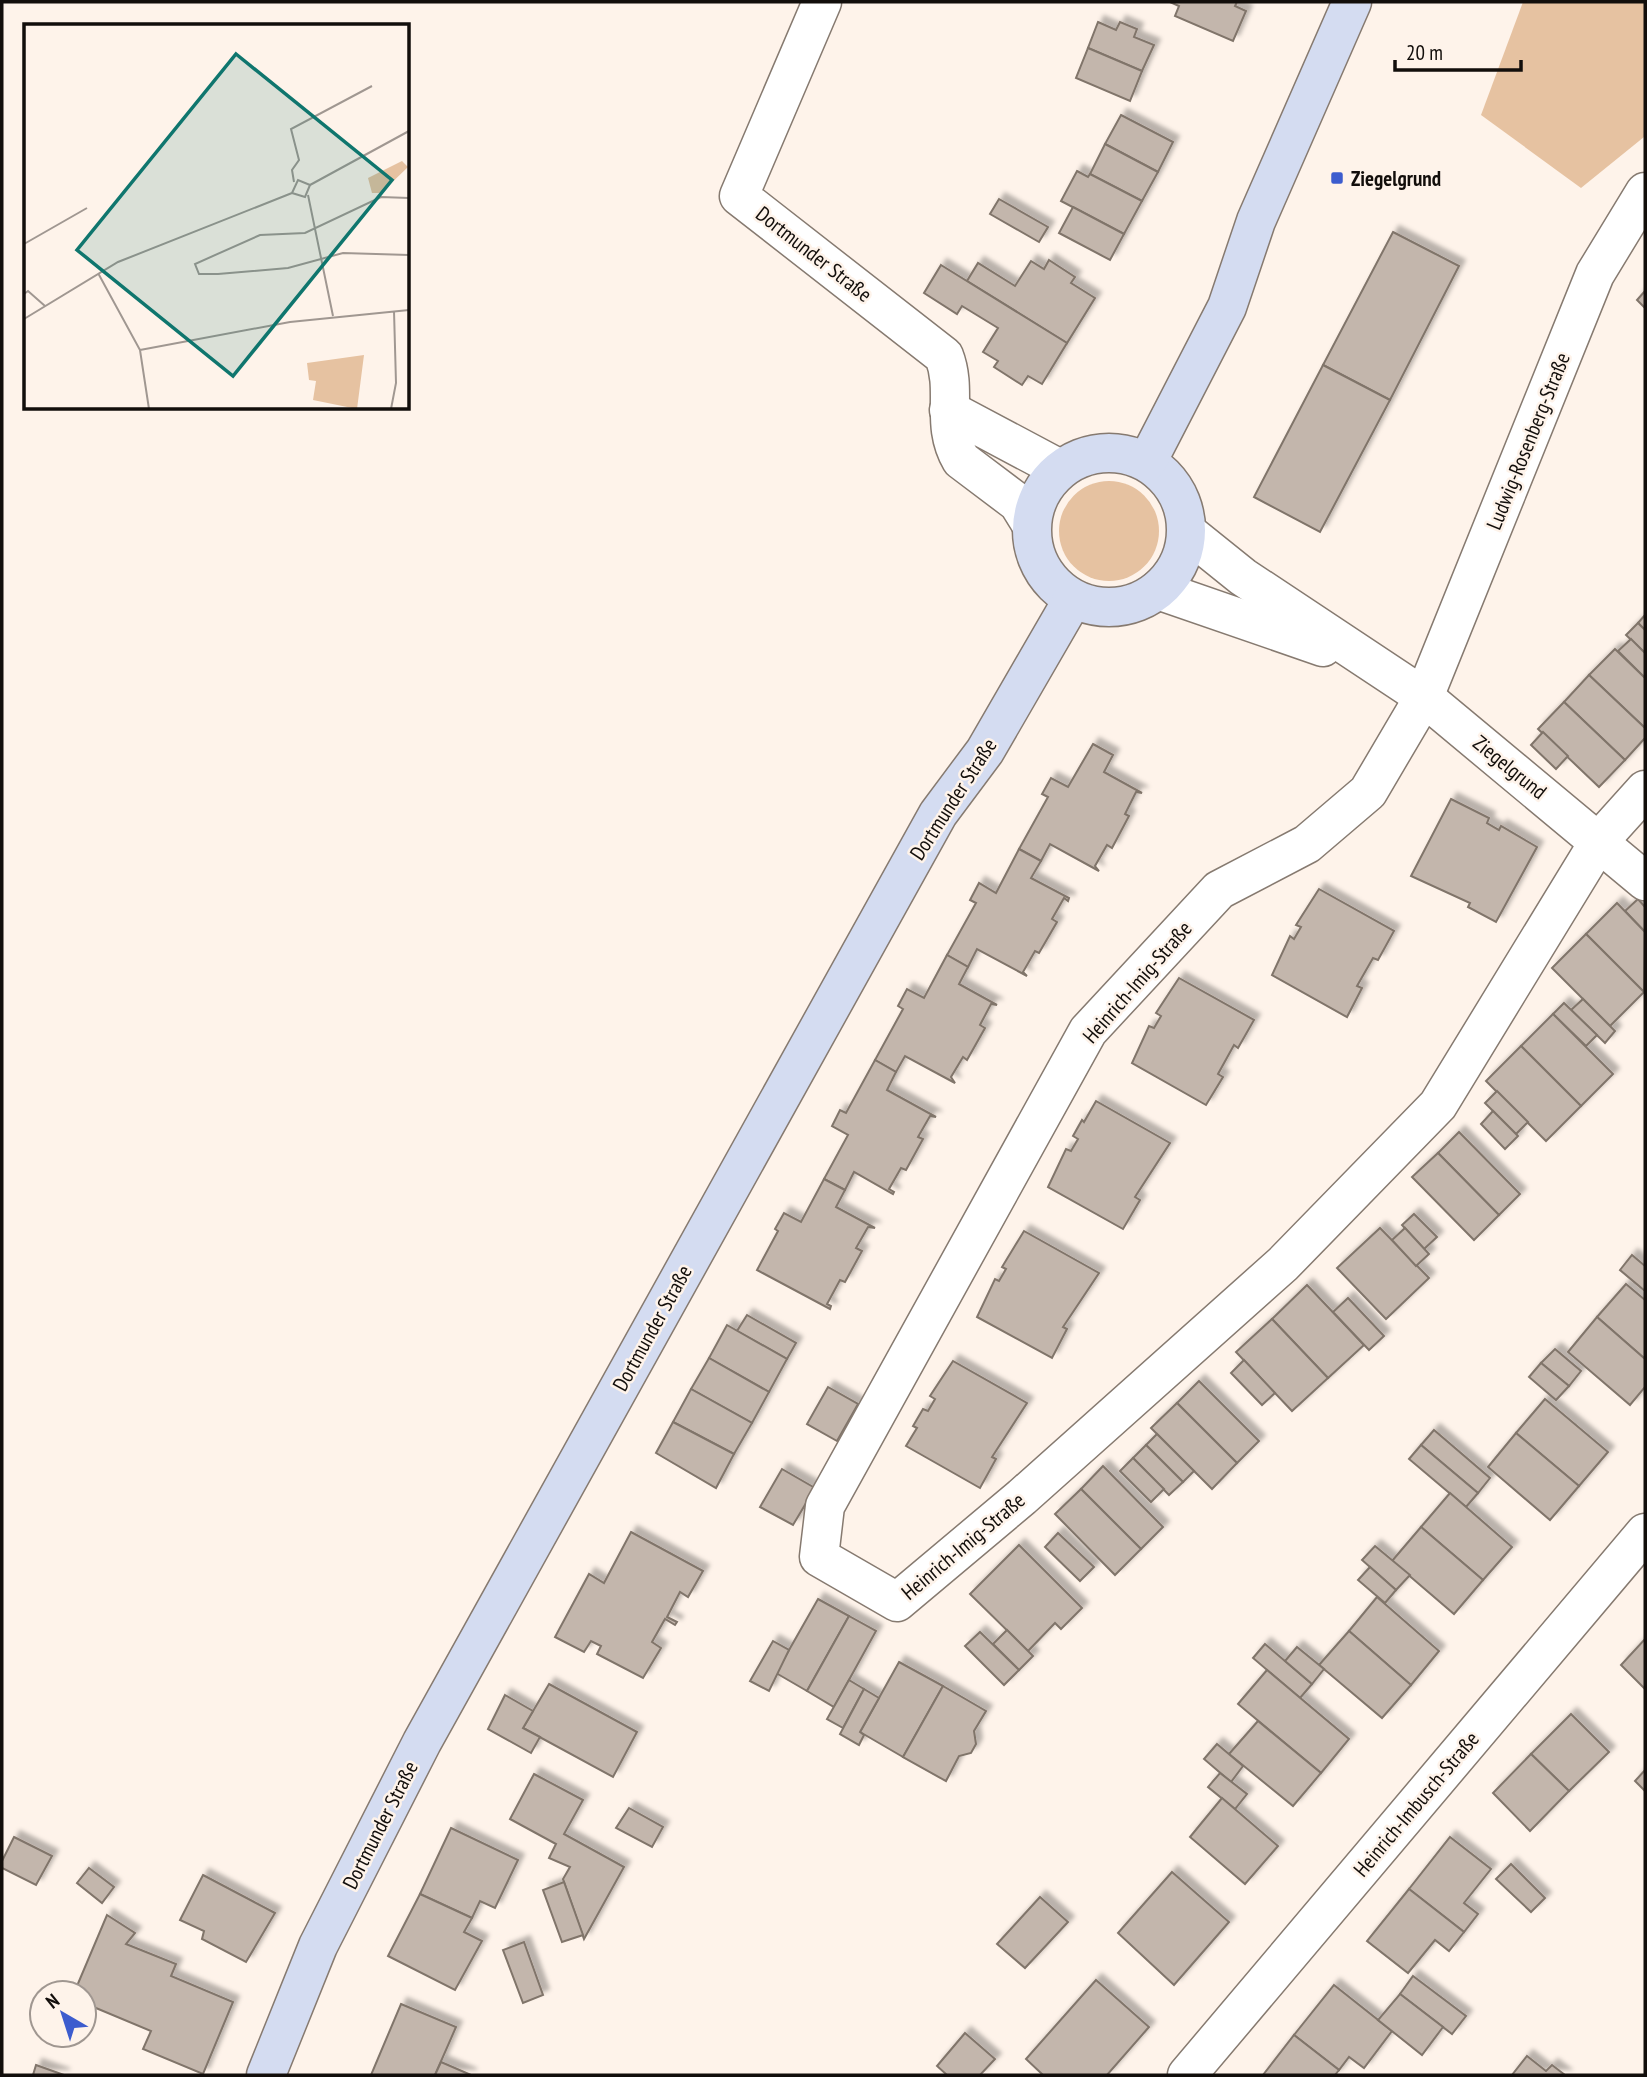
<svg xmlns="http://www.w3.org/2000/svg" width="1647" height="2077" viewBox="0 0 1647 2077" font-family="'PT Sans Narrow',sans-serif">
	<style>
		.green { fill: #e6c2a1 }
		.building { fill: #c3b6ac; stroke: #80746a; stroke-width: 2; filter: url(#shadow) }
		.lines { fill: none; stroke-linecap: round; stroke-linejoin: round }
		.street-casing { stroke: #867a70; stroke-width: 41 }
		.secondary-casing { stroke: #867a70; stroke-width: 41 }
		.street { stroke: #fff; stroke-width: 38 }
		.secondary { stroke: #d4dcf1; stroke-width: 38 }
		.poi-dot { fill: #3c5cce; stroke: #fef3ea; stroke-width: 2.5 }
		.labels { text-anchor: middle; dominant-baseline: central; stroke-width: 5; stroke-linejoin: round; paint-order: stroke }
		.poi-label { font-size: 21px; font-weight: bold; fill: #120e0b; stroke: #fef3ea; text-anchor: start }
		.street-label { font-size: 21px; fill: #120e0b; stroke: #fef3ea }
		.inset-road { fill: none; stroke: #a09791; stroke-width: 2 }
		.view { fill: #0f766e; fill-opacity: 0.15; stroke: #0f766e; stroke-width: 3.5 }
		.inset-edge { fill: none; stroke: #120e0b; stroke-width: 3.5 }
	</style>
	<defs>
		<filter id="shadow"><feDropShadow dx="6" dy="-6" stdDeviation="2" flood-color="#0004"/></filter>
	</defs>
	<rect width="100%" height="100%" fill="#fef3ea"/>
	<g class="green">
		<path d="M 1523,2 L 1645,2 L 1644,137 L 1581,188 L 1481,115 Z"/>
		<circle cx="1109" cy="531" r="50"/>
	</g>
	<g class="building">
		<path d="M 1170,2 L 1237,2 L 1235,6 L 1246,11 L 1233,41 L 1175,16 L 1179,6 Z"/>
		<path d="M 1098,22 L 1116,30 L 1120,22 L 1137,29 L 1134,37 L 1154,45 L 1142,71 L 1088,48 Z"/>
		<path d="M 1088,48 L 1142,71 L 1130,101 L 1076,78 Z"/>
		<path d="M 1121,115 L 1173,142 L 1158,172 L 1105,144 Z"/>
		<path d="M 1105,144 L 1158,172 L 1142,201 L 1090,174 Z"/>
		<path d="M 1077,171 L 1088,177 L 1090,174 L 1142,201 L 1124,234 L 1061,201 Z"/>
		<path d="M 999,199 L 1048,227 L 1039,242 L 990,214 Z"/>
		<path d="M 1073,207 L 1124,234 L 1110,260 L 1059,233 Z"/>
		<path d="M 1393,232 L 1459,266 L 1390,400 L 1323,365 Z"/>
		<path d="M 1049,260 L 1075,277 L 1071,283 L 1095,298 L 1067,343 L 967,281 L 978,263 L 1015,286 L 1031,261 L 1044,269 Z"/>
		<path d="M 941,265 L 1067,343 L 1042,384 L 1028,376 L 1022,385 L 994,367 L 998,361 L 983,352 L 998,328 L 962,306 L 957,314 L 924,293 Z"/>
		<path d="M 1645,291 L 1645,308 L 1637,300 Z"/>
		<path d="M 1323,365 L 1390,400 L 1320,532 L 1254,497 Z"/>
		<path d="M 1645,615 L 1645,630 L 1638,623 Z"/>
		<path d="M 1638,623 L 1645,630 L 1645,653 L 1626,635 Z"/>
		<path d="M 1631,639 L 1645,653 L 1645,678 L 1618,651 Z"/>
		<path d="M 1615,649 L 1645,678 L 1645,728 L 1589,675 Z"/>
		<path d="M 1589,675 L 1645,728 L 1645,738 L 1625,760 L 1564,702 Z"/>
		<path d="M 1564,702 L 1625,760 L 1599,787 L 1538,729 Z"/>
		<path d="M 1543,732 L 1568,756 L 1556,769 L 1531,745 Z"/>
		<path d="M 1093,744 L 1113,755 L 1104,772 L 1142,793 L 1136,792 L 1125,814 L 1129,816 L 1112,848 L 1107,845 L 1095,866 L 1099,871 L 1050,844 L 1041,861 L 1019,849 L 1048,797 L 1042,794 L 1051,778 L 1068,787 Z"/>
		<path d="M 1451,799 L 1489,818 L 1487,823 L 1499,830 L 1501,826 L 1537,847 L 1496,922 L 1468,907 L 1470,903 L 1411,876 Z"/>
		<path d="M 1019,849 L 1041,861 L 1031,878 L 1069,898 L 1068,901 L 1064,898 L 1052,919 L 1057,922 L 1039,953 L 1035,951 L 1023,972 L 1027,976 L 977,949 L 968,967 L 947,955 L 976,903 L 970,900 L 979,883 L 996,893 Z"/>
		<path d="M 1319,889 L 1394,931 L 1378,960 L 1373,958 L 1357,986 L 1362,988 L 1347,1017 L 1272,975 L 1290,936 L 1294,939 L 1301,927 L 1296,925 Z"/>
		<path d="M 1638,899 L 1645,907 L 1645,932 L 1625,911 Z"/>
		<path d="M 1617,903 L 1645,932 L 1644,992 L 1586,934 Z"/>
		<path d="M 1586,934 L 1644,992 L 1610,1026 L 1552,968 Z"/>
		<path d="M 947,955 L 968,967 L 959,984 L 997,1005 L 991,1004 L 980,1025 L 985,1028 L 967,1060 L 963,1057 L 951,1077 L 955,1083 L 905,1056 L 896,1072 L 875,1060 L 903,1009 L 898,1006 L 907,989 L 924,998 Z"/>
		<path d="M 1179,978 L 1254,1020 L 1238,1048 L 1234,1045 L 1218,1074 L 1223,1077 L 1206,1105 L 1132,1063 L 1149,1026 L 1154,1028 L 1161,1016 L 1156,1013 Z"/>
		<path d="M 1583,999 L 1615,1031 L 1605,1043 L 1571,1010 Z"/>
		<path d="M 1564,1003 L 1597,1035 L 1586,1046 L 1553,1014 Z"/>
		<path d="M 1553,1014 L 1613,1074 L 1581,1106 L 1521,1046 Z"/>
		<path d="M 1521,1046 L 1581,1106 L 1546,1141 L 1486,1081 Z"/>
		<path d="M 875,1060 L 896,1072 L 887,1090 L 936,1117 L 930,1116 L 918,1137 L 923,1139 L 906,1170 L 901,1168 L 889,1189 L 894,1192 L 893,1194 L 854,1172 L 845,1190 L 824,1179 L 848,1135 L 832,1126 L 840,1110 L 846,1113 Z"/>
		<path d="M 1497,1091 L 1528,1122 L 1516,1134 L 1485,1103 Z"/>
		<path d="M 1096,1101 L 1170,1143 L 1135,1197 L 1140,1200 L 1123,1229 L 1048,1187 L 1066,1149 L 1071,1151 L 1078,1139 L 1073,1136 L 1082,1120 L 1084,1122 Z"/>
		<path d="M 1493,1111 L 1518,1136 L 1505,1149 L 1481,1124 Z"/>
		<path d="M 1459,1132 L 1520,1194 L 1499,1215 L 1438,1153 Z"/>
		<path d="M 1438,1153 L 1499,1215 L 1474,1240 L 1412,1177 Z"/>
		<path d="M 824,1179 L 845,1190 L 836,1207 L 875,1228 L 868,1227 L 856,1248 L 862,1251 L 845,1282 L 840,1280 L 827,1304 L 831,1306 L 830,1309 L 757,1270 L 778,1231 L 775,1229 L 784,1213 L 801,1222 Z"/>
		<path d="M 1414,1214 L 1437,1237 L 1424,1249 L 1402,1225 Z"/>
		<path d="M 1380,1228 L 1429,1278 L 1386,1319 L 1337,1268 Z"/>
		<path d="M 1405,1228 L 1429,1254 L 1416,1266 L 1392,1240 Z"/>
		<path d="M 1024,1231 L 1099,1273 L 1063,1327 L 1067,1329 L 1052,1358 L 977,1317 L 995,1279 L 999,1281 L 1006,1269 L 1002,1267 Z"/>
		<path d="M 1632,1255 L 1645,1266 L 1645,1291 L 1620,1270 Z"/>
		<path d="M 1626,1284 L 1645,1300 L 1645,1359 L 1597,1317 Z"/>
		<path d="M 1307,1285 L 1364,1345 L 1328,1378 L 1272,1319 Z"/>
		<path d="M 1348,1298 L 1384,1336 L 1369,1350 L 1333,1312 Z"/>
		<path d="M 747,1315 L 796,1343 L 787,1359 L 737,1331 Z"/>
		<path d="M 1597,1317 L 1645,1359 L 1645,1387 L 1630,1405 L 1568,1352 Z"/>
		<path d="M 1272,1319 L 1328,1378 L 1292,1411 L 1236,1352 Z"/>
		<path d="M 727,1325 L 787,1359 L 769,1392 L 709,1358 Z"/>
		<path d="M 1555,1349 L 1581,1371 L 1569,1386 L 1541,1363 Z"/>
		<path d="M 709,1358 L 769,1392 L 752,1423 L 691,1389 Z"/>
		<path d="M 1244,1360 L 1275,1393 L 1262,1405 L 1231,1373 Z"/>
		<path d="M 953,1361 L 1027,1403 L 992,1457 L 996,1459 L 980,1488 L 906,1446 L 917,1428 L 913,1426 L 923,1409 L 928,1411 L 935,1399 L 930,1396 Z"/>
		<path d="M 1541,1363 L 1569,1386 L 1556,1400 L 1529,1377 Z"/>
		<path d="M 1199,1381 L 1259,1441 L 1237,1463 L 1177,1403 Z"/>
		<path d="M 828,1387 L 858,1404 L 837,1441 L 807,1424 Z"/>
		<path d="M 691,1389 L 752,1423 L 734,1454 L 673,1422 Z"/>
		<path d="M 1545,1399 L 1608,1452 L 1579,1486 L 1516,1433 Z"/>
		<path d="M 1177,1403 L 1237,1463 L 1212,1489 L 1151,1428 Z"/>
		<path d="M 673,1422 L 734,1454 L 716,1488 L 656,1453 Z"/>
		<path d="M 1434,1430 L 1490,1478 L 1478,1493 L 1421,1445 Z"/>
		<path d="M 1516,1433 L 1579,1486 L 1550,1520 L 1488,1467 Z"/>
		<path d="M 1157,1434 L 1194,1471 L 1183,1482 L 1146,1445 Z"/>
		<path d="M 1146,1445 L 1183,1482 L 1169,1495 L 1133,1458 Z"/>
		<path d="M 1421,1445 L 1478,1493 L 1466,1507 L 1409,1459 Z"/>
		<path d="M 1133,1458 L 1164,1489 L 1151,1502 L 1120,1471 Z"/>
		<path d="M 1103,1466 L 1163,1527 L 1141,1549 L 1081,1489 Z"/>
		<path d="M 782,1469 L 815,1488 L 793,1525 L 760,1507 Z"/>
		<path d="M 1081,1489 L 1141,1549 L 1115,1575 L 1055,1514 Z"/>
		<path d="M 1450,1493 L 1512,1547 L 1483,1580 L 1421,1527 Z"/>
		<path d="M 1421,1527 L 1483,1580 L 1454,1614 L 1392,1561 Z"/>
		<path d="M 631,1532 L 703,1571 L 688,1597 L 680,1592 L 667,1617 L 677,1622 L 675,1625 L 665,1619 L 652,1642 L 661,1648 L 643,1678 L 597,1654 L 601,1646 L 591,1641 L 584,1652 L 555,1637 L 589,1574 L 604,1583 Z"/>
		<path d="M 1058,1533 L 1094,1567 L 1080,1581 L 1045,1547 Z"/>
		<path d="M 1019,1545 L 1082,1608 L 1061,1629 L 1055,1623 L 1028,1651 L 970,1594 Z"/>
		<path d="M 1375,1546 L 1410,1575 L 1396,1590 L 1362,1560 Z"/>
		<path d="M 1370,1567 L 1396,1590 L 1385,1603 L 1358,1580 Z"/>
		<path d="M 1377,1597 L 1439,1651 L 1411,1685 L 1349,1631 Z"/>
		<path d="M 818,1599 L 849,1616 L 807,1691 L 776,1673 Z"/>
		<path d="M 849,1616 L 876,1631 L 834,1707 L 807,1691 Z"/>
		<path d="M 1007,1630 L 1033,1656 L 1019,1670 L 993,1644 Z"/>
		<path d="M 1349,1631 L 1411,1685 L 1382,1718 L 1319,1665 Z"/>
		<path d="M 980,1632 L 1019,1670 L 1004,1685 L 965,1646 Z"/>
		<path d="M 1645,1639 L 1645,1689 L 1621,1665 Z"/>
		<path d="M 773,1641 L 789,1650 L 769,1691 L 750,1681 Z"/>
		<path d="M 1265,1644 L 1312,1684 L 1300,1698 L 1253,1658 Z"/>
		<path d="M 1297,1647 L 1324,1669 L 1312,1684 L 1285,1661 Z"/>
		<path d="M 899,1662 L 943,1686 L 903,1757 L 860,1732 Z"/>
		<path d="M 1267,1670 L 1349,1739 L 1321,1773 L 1238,1704 Z"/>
		<path d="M 849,1680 L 864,1689 L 843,1728 L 827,1719 Z"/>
		<path d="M 549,1684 L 637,1732 L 613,1777 L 523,1728 Z"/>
		<path d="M 943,1686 L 986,1711 L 974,1731 L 976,1744 L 971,1753 L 959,1756 L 946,1781 L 903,1757 Z"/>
		<path d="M 864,1689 L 879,1698 L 860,1732 L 864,1735 L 859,1745 L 840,1734 Z"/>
		<path d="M 505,1695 L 533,1711 L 523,1728 L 540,1737 L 531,1753 L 488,1729 Z"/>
		<path d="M 1571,1714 L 1609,1752 L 1569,1791 L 1531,1754 Z"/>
		<path d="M 1258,1721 L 1321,1773 L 1293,1806 L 1229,1754 Z"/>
		<path d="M 1217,1744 L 1243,1766 L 1231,1782 L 1204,1759 Z"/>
		<path d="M 1531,1754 L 1569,1791 L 1530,1831 L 1493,1793 Z"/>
		<path d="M 1645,1770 L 1645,1791 L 1635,1781 Z"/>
		<path d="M 1220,1773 L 1247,1794 L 1235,1809 L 1208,1787 Z"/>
		<path d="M 534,1774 L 583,1800 L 564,1834 L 624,1867 L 584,1939 L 563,1879 L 570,1867 L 549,1858 L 556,1844 L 510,1819 Z"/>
		<path d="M 1222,1798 L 1278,1846 L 1245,1884 L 1190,1837 Z"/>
		<path d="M 629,1808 L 663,1827 L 652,1847 L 616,1828 Z"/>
		<path d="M 451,1828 L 518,1860 L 495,1908 L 480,1901 L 472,1918 L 420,1894 Z"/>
		<path d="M 14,1837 L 52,1856 L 36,1885 L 2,1868 L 2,1861 Z"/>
		<path d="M 1450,1837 L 1491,1869 L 1464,1903 L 1478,1914 L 1464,1932 L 1409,1889 Z"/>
		<path d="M 1511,1864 L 1545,1898 L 1531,1912 L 1496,1879 Z"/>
		<path d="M 89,1868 L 114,1887 L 102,1903 L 77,1883 Z"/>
		<path d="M 1172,1872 L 1229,1922 L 1174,1985 L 1118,1933 Z"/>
		<path d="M 203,1875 L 275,1913 L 246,1962 L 202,1939 L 204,1931 L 180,1920 Z"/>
		<path d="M 564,1882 L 583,1935 L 562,1942 L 543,1890 Z"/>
		<path d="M 1409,1889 L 1464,1932 L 1449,1951 L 1435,1940 L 1408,1973 L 1367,1941 Z"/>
		<path d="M 420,1894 L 472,1918 L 464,1932 L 482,1941 L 455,1990 L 388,1956 Z"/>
		<path d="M 1040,1897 L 1068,1922 L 1025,1968 L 997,1944 Z"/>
		<path d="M 107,1915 L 135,1933 L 126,1944 L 176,1964 L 171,1976 L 233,2002 L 203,2074 L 143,2049 L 151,2031 L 84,2003 L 84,1993 L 74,1993 Z"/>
		<path d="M 524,1942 L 543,1995 L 523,2003 L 503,1950 Z"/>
		<path d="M 1413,1976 L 1466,2016 L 1452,2034 L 1400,1994 Z"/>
		<path d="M 1096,1980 L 1149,2027 L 1107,2075 L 1043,2075 L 1026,2059 Z"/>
		<path d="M 1334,1985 L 1392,2031 L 1364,2068 L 1349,2057 L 1339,2070 L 1294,2035 Z"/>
		<path d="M 1400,1994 L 1443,2027 L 1422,2055 L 1378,2020 Z"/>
		<path d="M 401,2004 L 456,2027 L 435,2075 L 371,2075 Z"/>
		<path d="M 965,2033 L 995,2059 L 980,2075 L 947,2075 L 937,2066 Z"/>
		<path d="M 1294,2035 L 1339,2070 L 1335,2075 L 1263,2075 Z"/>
		<path d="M 1527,2056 L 1546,2071 L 1552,2065 L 1565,2075 L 1512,2075 Z"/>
		<path d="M 441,2062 L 471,2075 L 435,2075 Z"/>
		<path d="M 36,2065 L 64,2075 L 33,2075 Z"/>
	</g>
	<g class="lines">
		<defs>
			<g id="street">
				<path d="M 822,2 L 739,196 L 944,356 C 958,392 940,424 961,460 L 1018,503 L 1031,524"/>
				<path d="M 1645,192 L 1595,274 L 1424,697 L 1368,792 L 1307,844 L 1219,890 L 1088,1031 L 825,1506 L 819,1557 L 897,1602 L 1022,1497 L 1283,1264 L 1438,1105 L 1600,840 L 1645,790"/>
				<path d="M 949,410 L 1060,469"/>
				<path d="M 1187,532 L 1243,577 L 1424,697 L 1645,881"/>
				<path d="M 1158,590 L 1323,647"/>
				<path d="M 1187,2075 L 1645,1533"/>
			</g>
			<g id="secondary">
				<circle cx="1109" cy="530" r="77"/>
				<path d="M 1147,462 L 1227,307 L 1256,221 L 1352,2"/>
				<path d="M 266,2075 L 318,1946 L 422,1742 L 938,814 L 985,751 L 1073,599"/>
			</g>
		</defs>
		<use href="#street" class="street-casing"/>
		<use href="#secondary" class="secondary-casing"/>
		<use href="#street" class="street"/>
		<use href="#secondary" class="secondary"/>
	</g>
	<rect class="poi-dot" x="1330" y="171" width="14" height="14" rx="3.5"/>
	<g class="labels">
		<g class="poi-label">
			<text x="1351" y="178">Ziegelgrund</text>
		</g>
		<g class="street-label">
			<text transform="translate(814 254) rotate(38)">Dortmunder Straße</text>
			<text transform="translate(1528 441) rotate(-68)">Ludwig-Rosenberg-Straße</text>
			<text transform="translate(1510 767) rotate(39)">Ziegelgrund</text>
			<text transform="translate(953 799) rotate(-57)">Dortmunder Straße</text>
			<text transform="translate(1137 982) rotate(-49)">Heinrich-Imig-Straße</text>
			<text transform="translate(652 1328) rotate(-61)">Dortmunder Straße</text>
			<text transform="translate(963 1546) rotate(-40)">Heinrich-Imig-Straße</text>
			<text transform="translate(1416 1804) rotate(-50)">Heinrich-Imbusch-Straße</text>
			<text transform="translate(380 1825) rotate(-63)">Dortmunder Straße</text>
		</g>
	</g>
	<g transform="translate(24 24)">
		<rect width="385" height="385" fill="#fef3ea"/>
		<path d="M 378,137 L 384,143 L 357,169 L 348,169 L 344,154 ZM 340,331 L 333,385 L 289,376 L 292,357 L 285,356 L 283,339 Z" fill="#e6c2a1"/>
		<path class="inset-road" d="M 270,158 L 268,146 L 275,136 L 267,105 L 348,62M 286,161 L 385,107M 268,169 L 274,156 L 286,161M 268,169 L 281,173 L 286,161M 284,171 L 309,292M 385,174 L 357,173 L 281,209 L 236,211 L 171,240 L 175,250 L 194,250 L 264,244 L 319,229 L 385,231M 0,220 L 63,184M 74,249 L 116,326 L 125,385M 0,270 L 4,267 L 21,282M 0,295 L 94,238 L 268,169M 116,326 L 266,298 L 385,286M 367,385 L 372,359 L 370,287"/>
		<path class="view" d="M 212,30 L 368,156 L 209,352 L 53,226 Z"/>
		<rect width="385" height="385" class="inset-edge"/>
	</g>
	<rect width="1647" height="2077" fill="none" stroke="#120e0b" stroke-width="7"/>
	<g transform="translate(63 2014) rotate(321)"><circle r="33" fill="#fef3ea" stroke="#a09791" stroke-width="2"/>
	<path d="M0-5L12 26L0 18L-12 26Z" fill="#3c5cce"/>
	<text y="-10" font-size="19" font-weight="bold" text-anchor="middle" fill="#120e0b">N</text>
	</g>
	<path d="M1395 60v10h126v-10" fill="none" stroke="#120e0b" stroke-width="3.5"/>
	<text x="1406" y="60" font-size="21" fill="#120e0b" stroke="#fef3ea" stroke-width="5" paint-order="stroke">20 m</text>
</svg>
